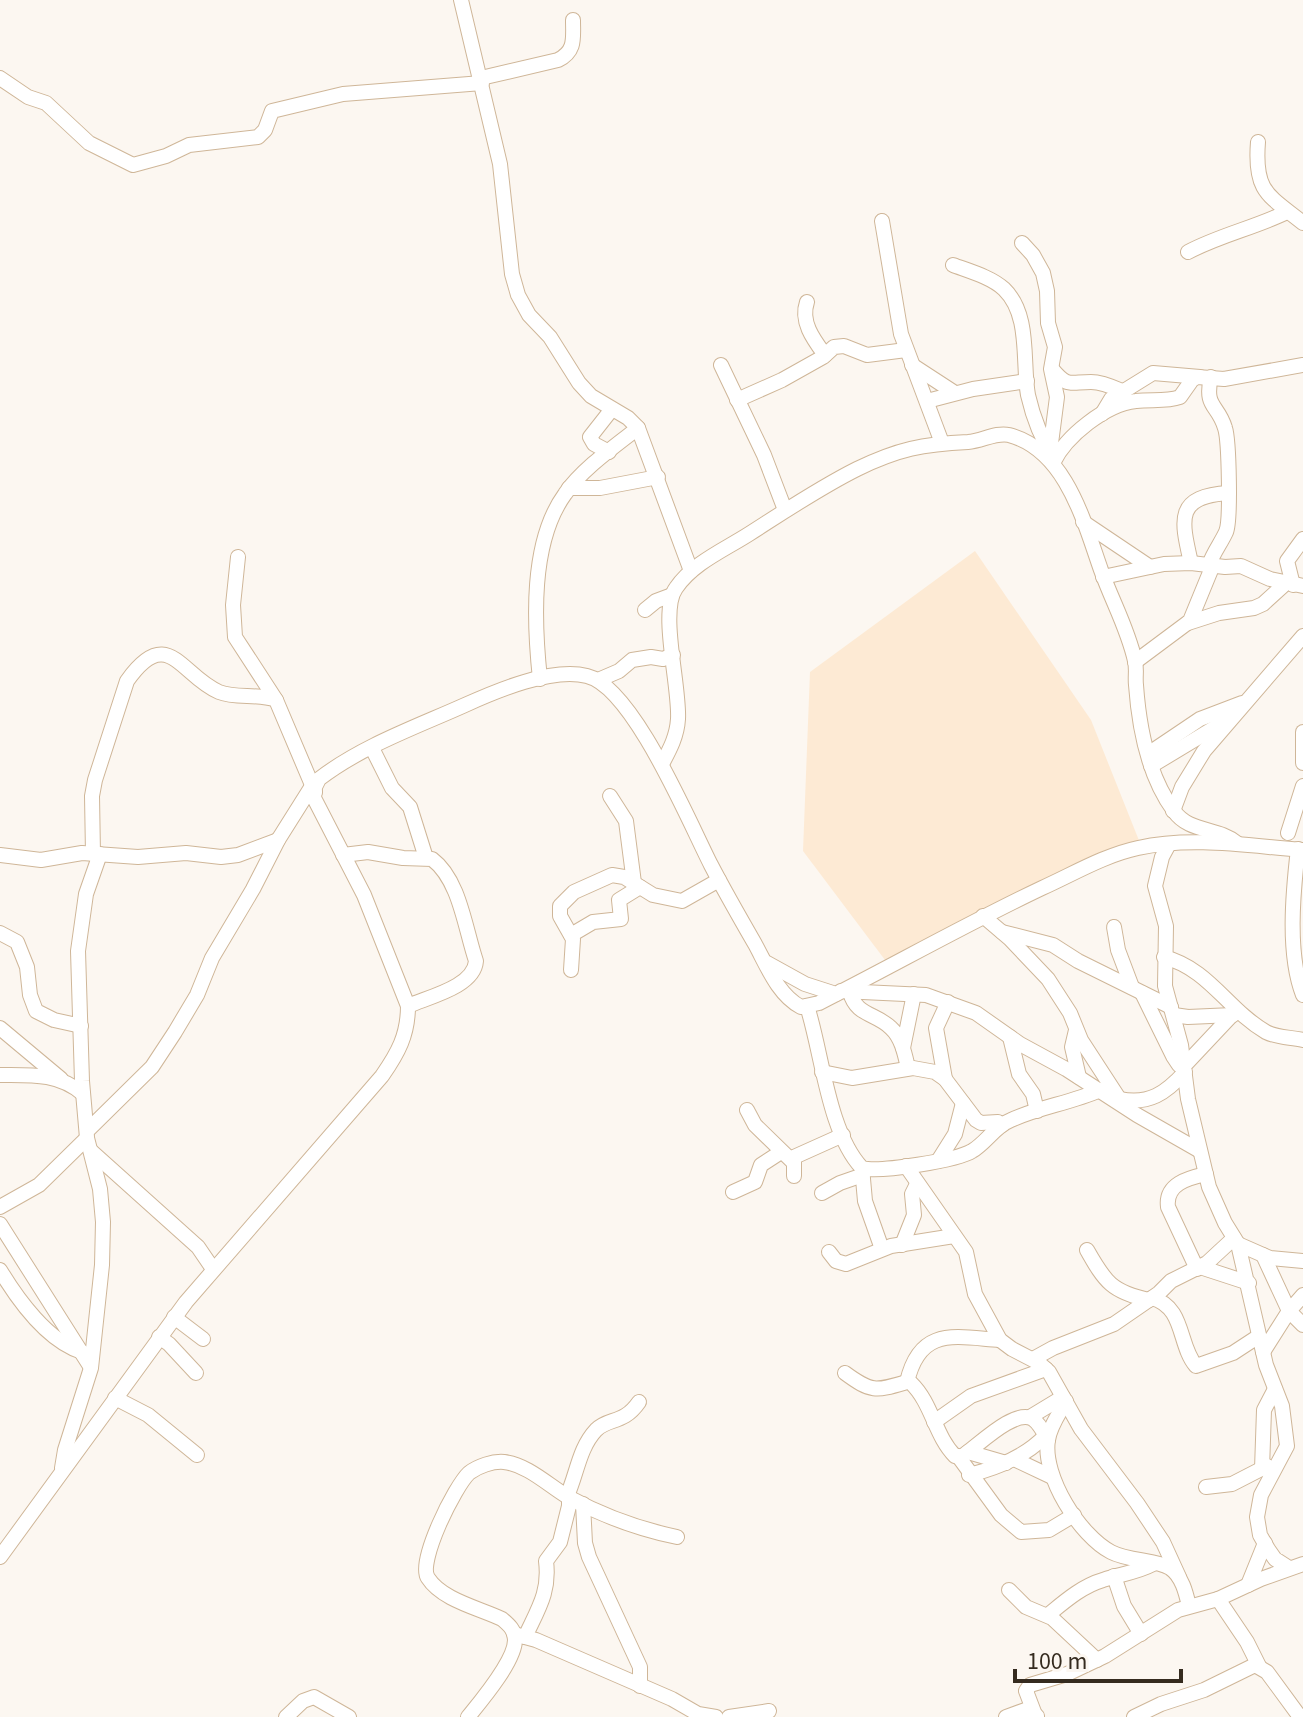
<svg xmlns="http://www.w3.org/2000/svg" width="1303" height="1717" viewBox="0 0 1303 1717" font-family="'Source Sans 3',sans-serif">
	<style>
		.built { fill: #fdead4 }
		.lines { fill: none; stroke-linecap: round; stroke-linejoin: round }
		.minor-casing { stroke: #cfb698; stroke-width: 16 }
		.minor { stroke: #fff; stroke-width: 14 }
	</style>
	<rect width="100%" height="100%" fill="#fcf7f1"/>
	<path class="built" d="M 975,551 L 1091,720 L 1140,843 L 885,960 L 803,851 L 810,672 Z"/>
	<g class="lines">
		<defs>
			<g id="minor">
				<path d="M 461,0 L 500,164 L 512,274 L 518,295 L 529,315 L 550,337 L 579,383 L 591,396 L 628,418 L 638,428 L 691,571"/>
				<path d="M 0,78 L 28,97 L 46,103 L 89,143 L 133,165 L 166,156 L 189,145 L 258,137 L 265,130 L 272,111 L 343,94 L 482,83"/>
				<path d="M 481,78 L 558,60 C 576,51 573,38 573,20"/>
				<path d="M 1258,142 C 1254,192 1268,195 1303,223"/>
				<path d="M 882,221 L 901,334 L 942,443"/>
				<path d="M 1022,243 L 1033,255 L 1043,273 L 1047,291 L 1048,323 L 1055,347 L 1051,369 L 1057,397 L 1050,451"/>
				<path d="M 1188,252 C 1220,235 1254,228 1287,212"/>
				<path d="M 953,265 C 969,271 991,277 1004,289 C 1031,315 1022,362 1028,395 C 1033,417 1042,440 1054,458"/>
				<path d="M 807,302 C 800,322 814,340 825,355"/>
				<path d="M 721,365 L 764,455 L 785,510"/>
				<path d="M 912,365 L 955,393"/>
				<path d="M 1052,369 C 1068,388 1069,382 1091,382 C 1102,382 1113,387 1122,391"/>
				<path d="M 737,400 L 782,380 L 823,357 L 834,347 L 844,346 L 867,355 L 906,350"/>
				<path d="M 927,401 L 973,389 L 1027,381"/>
				<path d="M 1102,414 L 1111,399 L 1153,373 L 1200,377"/>
				<path d="M 609,452 L 594,444 L 590,437 L 612,409"/>
				<path d="M 1053,463 C 1066,436 1106,404 1136,401 C 1151,399 1166,402 1180,397 L 1192,380 L 1197,377 L 1224,379 L 1303,365"/>
				<path d="M 569,488 L 600,488 L 658,477"/>
				<path d="M 1083,522 L 1150,567"/>
				<path d="M 238,557 L 233,605 L 235,637 L 276,700"/>
				<path d="M 1191,563 C 1181,519 1175,496 1229,493"/>
				<path d="M 1209,565 C 1213,553 1221,543 1226,532 C 1231,521 1229,440 1225,428 C 1218,404 1204,408 1211,377"/>
				<path d="M 1103,577 L 1164,564 L 1191,563 L 1225,567 L 1241,566 L 1270,579 L 1303,586"/>
				<path d="M 1293,585 L 1287,561 L 1303,539"/>
				<path d="M 645,610 L 656,601 L 672,595"/>
				<path d="M 1188,623 L 1219,613 L 1254,608 L 1263,604 L 1286,583"/>
				<path d="M 1135,662 L 1190,621 L 1213,565"/>
				<path d="M 540,679 C 534,623 530,542 565,494 C 581,470 615,446 638,428"/>
				<path d="M 598,680 L 619,671 L 632,660 L 651,657 L 663,659 L 673,655"/>
				<path d="M 1303,732 L 1303,763"/>
				<path d="M 372,748 L 392,788 L 410,807 L 426,858"/>
				<path d="M 1148,754 L 1200,719 L 1242,703"/>
				<path d="M 662,764 C 670,749 677,736 678,719 C 680,687 659,611 676,588 C 693,563 724,550 749,534 C 785,511 819,488 857,469 C 898,449 923,444 968,442 C 982,441 996,432 1009,435 C 1066,450 1084,522 1101,570 C 1112,601 1128,629 1135,661 C 1137,669 1135,677 1136,685 C 1139,727 1148,776 1174,811 C 1189,833 1218,827 1237,843"/>
				<path d="M 1151,766 L 1224,722"/>
				<path d="M 610,796 L 626,821 L 634,883"/>
				<path d="M 1173,811 L 1182,787 L 1204,751 L 1303,636"/>
				<path d="M 1288,833 L 1303,786"/>
				<path d="M 1169,844 L 1162,857 L 1155,886 L 1166,926 L 1165,986 L 1181,1045 L 1188,1099 L 1209,1187 L 1225,1223 L 1238,1244 L 1266,1365 L 1282,1406 L 1287,1446 L 1261,1495 L 1257,1517 L 1260,1535 L 1268,1549 L 1275,1559 L 1289,1568"/>
				<path d="M 1298,849 C 1293,892 1287,954 1303,995"/>
				<path d="M 93,854 L 92,796 L 95,780 L 127,681 C 168,623 181,676 219,692 C 236,699 258,693 276,700 L 315,792"/>
				<path d="M 0,855 L 41,860 L 82,853 L 138,857 L 186,853 L 221,857 L 238,855 L 278,840"/>
				<path d="M 343,855 L 368,852 L 403,858 L 432,859 C 460,880 465,929 476,961 C 474,987 428,997 408,1006"/>
				<path d="M 983,916 L 1010,939 L 1048,979 L 1070,1013 L 1081,1040 L 1122,1103"/>
				<path d="M 1114,927 L 1118,950 L 1132,987"/>
				<path d="M 1002,932 L 1053,945 L 1078,961 L 1171,1007"/>
				<path d="M 0,933 L 17,942 L 27,967 L 30,995 L 36,1011 L 54,1020 L 81,1026"/>
				<path d="M 571,935 L 593,922 L 621,919 L 619,900 L 640,887"/>
				<path d="M 1164,957 C 1209,969 1227,1009 1266,1032 C 1278,1038 1290,1037 1303,1040"/>
				<path d="M 767,963 L 805,984 L 836,994"/>
				<path d="M 571,970 L 573,939 L 560,916 L 560,906 L 574,892 L 612,875 L 624,877 L 653,895 L 682,901 L 719,880"/>
				<path d="M 841,991 L 926,995 L 976,1013 L 1020,1044 L 1066,1069 L 1137,1115 L 1200,1151"/>
				<path d="M 850,992 C 856,1016 876,1013 891,1028 C 902,1038 905,1055 908,1068"/>
				<path d="M 1142,993 L 1173,1056 L 1179,1065 L 1184,1066 L 1232,1015"/>
				<path d="M 807,1006 C 822,1052 828,1132 862,1168 C 879,1173 958,1160 972,1151 C 986,1143 995,1126 1011,1120 C 1039,1107 1071,1103 1100,1090"/>
				<path d="M 1174,1015 L 1188,1017 L 1233,1015"/>
				<path d="M 0,1028 L 61,1079"/>
				<path d="M 1076,1030 L 1072,1047 L 1079,1077"/>
				<path d="M 1010,1037 L 1019,1074 L 1033,1094 L 1037,1111"/>
				<path d="M 903,1048 L 914,994"/>
				<path d="M 822,1072 L 852,1078 L 913,1068 L 935,1072 L 945,1079 L 976,1120 L 981,1123 L 998,1122 L 1002,1125"/>
				<path d="M 0,1075 C 31,1075 59,1073 83,1094"/>
				<path d="M 945,1079 L 936,1028 L 948,1002"/>
				<path d="M 1120,1099 C 1149,1105 1166,1093 1185,1072"/>
				<path d="M 747,1110 L 755,1125 L 792,1161"/>
				<path d="M 87,1131 L 152,1067 L 175,1032 L 197,995 L 212,958 L 253,889 L 278,840 L 312,786"/>
				<path d="M 91,1151 L 198,1247 L 213,1269"/>
				<path d="M 938,1161 L 955,1134 L 963,1103"/>
				<path d="M 906,1166 L 966,1252 L 975,1294 L 1000,1340 L 1012,1349 L 1039,1363 L 1049,1372 L 1081,1429 L 1137,1503 L 1163,1542 L 1179,1577"/>
				<path d="M 862,1168 L 865,1201 L 882,1249"/>
				<path d="M 794,1176 L 794,1157 L 843,1135"/>
				<path d="M 733,1192 L 755,1182 L 761,1165 L 781,1152"/>
				<path d="M 822,1193 L 840,1183 L 863,1175"/>
				<path d="M 0,1207 L 39,1185 L 87,1138"/>
				<path d="M 0,1224 L 90,1366"/>
				<path d="M 1238,1244 L 1270,1258 L 1303,1261"/>
				<path d="M 902,1245 L 914,1215 L 912,1194 L 917,1184"/>
				<path d="M 1087,1250 C 1105,1282 1112,1292 1149,1300"/>
				<path d="M 829,1252 L 836,1261 L 846,1264 L 891,1246 L 954,1236"/>
				<path d="M 1263,1255 L 1289,1311 L 1303,1325"/>
				<path d="M 1200,1267 L 1249,1283"/>
				<path d="M 1197,1269 L 1168,1207 C 1165,1184 1188,1178 1206,1174"/>
				<path d="M 0,1270 C 18,1300 48,1341 82,1352"/>
				<path d="M 1152,1298 C 1185,1307 1178,1345 1196,1366 L 1233,1353 L 1259,1336"/>
				<path d="M 174,1317 L 203,1339"/>
				<path d="M 159,1337 L 169,1344 L 196,1373"/>
				<path d="M 1263,1352 L 1289,1311 L 1303,1295"/>
				<path d="M 1033,1359 L 1053,1348 L 1114,1324 L 1159,1293 L 1171,1281 L 1207,1263 L 1234,1238"/>
				<path d="M 845,1373 C 872,1393 876,1391 907,1382 L 911,1383 C 932,1403 935,1436 955,1456 L 961,1457 C 977,1447 1014,1408 1033,1419 C 1040,1424 1044,1433 1048,1440"/>
				<path d="M 907,1382 C 920,1326 955,1337 1000,1340"/>
				<path d="M 115,1398 L 148,1415 L 197,1455"/>
				<path d="M 1066,1401 C 1059,1414 1050,1426 1048,1440 C 1042,1476 1080,1536 1111,1552 C 1128,1561 1157,1560 1170,1568 C 1182,1576 1186,1593 1189,1606"/>
				<path d="M 1030,1417 L 1063,1397"/>
				<path d="M 934,1422 L 971,1396 L 1046,1369"/>
				<path d="M 968,1452 L 1006,1463"/>
				<path d="M 958,1456 L 1001,1515 L 1021,1532 L 1049,1530 L 1074,1515"/>
				<path d="M 1014,1459 L 1052,1477"/>
				<path d="M 62,1468 L 65,1450 L 91,1368 L 102,1265 L 103,1222 L 100,1189 L 87,1138 L 82,1081 L 78,951 L 86,894 L 100,854"/>
				<path d="M 1262,1469 L 1264,1410 L 1275,1389"/>
				<path d="M 969,1475 C 997,1468 1025,1457 1045,1436"/>
				<path d="M 1206,1487 L 1232,1484 L 1267,1466"/>
				<path d="M 567,1496 C 577,1474 579,1448 596,1430 C 609,1417 623,1425 639,1402"/>
				<path d="M 583,1504 L 585,1543 L 589,1557 L 640,1667 L 640,1686"/>
				<path d="M 0,1557 L 186,1302 L 382,1076 C 398,1053 408,1035 408,1006 L 364,895 L 314,798 L 315,787 L 319,779 C 362,746 416,727 465,705 C 496,691 552,667 587,676 C 633,687 689,822 711,865 C 725,892 740,918 755,944 C 767,966 778,995 801,1007 L 819,1003 C 894,965 966,924 1042,888 C 1073,874 1105,855 1138,848 C 1192,836 1249,846 1303,850"/>
				<path d="M 1114,1576 L 1124,1606 L 1141,1634"/>
				<path d="M 1248,1585 L 1265,1543"/>
				<path d="M 1009,1590 L 1026,1607 L 1052,1618 L 1097,1660"/>
				<path d="M 1218,1599 L 1247,1642 L 1259,1666"/>
				<path d="M 1048,1615 C 1064,1602 1082,1586 1103,1580 C 1120,1574 1136,1573 1153,1564"/>
				<path d="M 514,1634 L 536,1640 L 672,1699 L 698,1714 L 716,1717"/>
				<path d="M 525,1637 C 538,1609 550,1592 546,1561 L 560,1542 L 569,1506 L 569,1497"/>
				<path d="M 1034,1712 L 1026,1691 L 1030,1685 L 1067,1674 L 1105,1656 L 1178,1610 L 1218,1599 L 1261,1579 L 1303,1564"/>
				<path d="M 286,1717 L 303,1701 L 314,1697 L 349,1717"/>
				<path d="M 468,1717 C 481,1701 515,1661 515,1640 C 515,1630 509,1625 502,1619 C 479,1608 442,1600 428,1578 C 417,1562 455,1486 469,1473 C 478,1466 493,1461 504,1462 C 528,1465 548,1485 568,1497 C 603,1516 638,1529 677,1537"/>
				<path d="M 729,1717 L 769,1711"/>
				<path d="M 1006,1717 L 1028,1709 L 1037,1716"/>
				<path d="M 1134,1717 L 1161,1704 L 1204,1690 L 1255,1665 L 1267,1672 L 1300,1717"/>
			</g>
		</defs>
		<use href="#minor" class="minor-casing"/>
		<use href="#minor" class="minor"/>
	</g>
	<path d="M1015 1669v12h166v-12" fill="none" stroke="#352b1f" stroke-width="4"/>
	<text x="1027" y="1669" font-size="24" fill="#352b1f" stroke="#fcf7f1" stroke-width="6" paint-order="stroke">100 m</text>
</svg>
